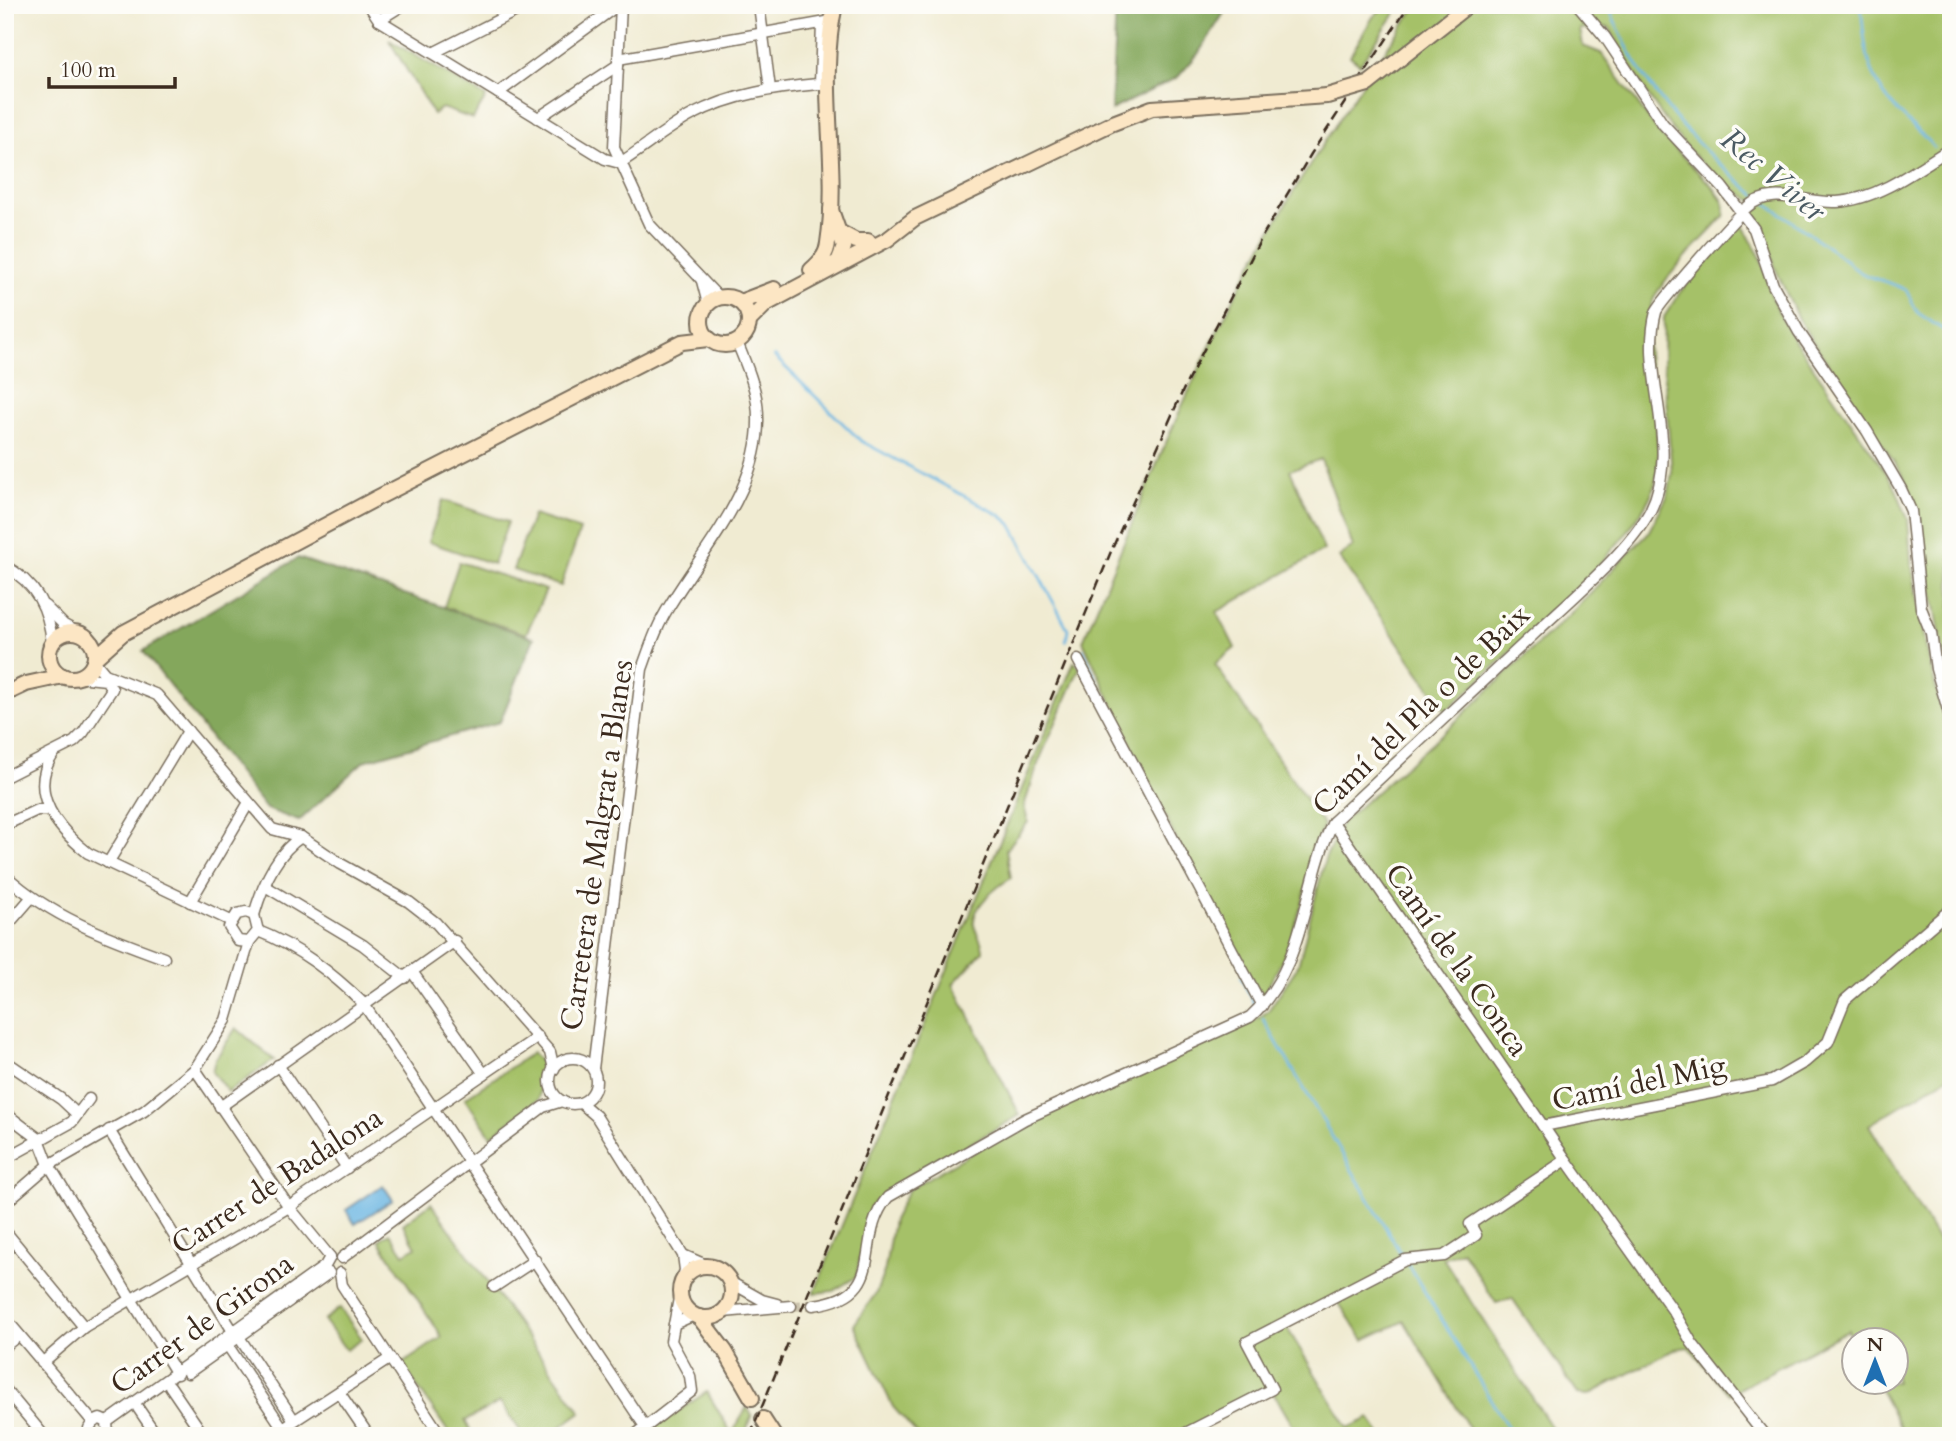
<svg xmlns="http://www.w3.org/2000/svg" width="1956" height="1441" viewBox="0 0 1956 1441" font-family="Cardo,serif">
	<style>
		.green { fill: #a5c168; stroke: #707643; stroke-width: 2 }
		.forest { fill: #84a75c; stroke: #60683d; stroke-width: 2 }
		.water { fill: #69b5e2; stroke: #527080; stroke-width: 2 }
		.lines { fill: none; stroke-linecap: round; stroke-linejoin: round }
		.stream { stroke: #69b5e2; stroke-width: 2.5 }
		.street-tunnel { stroke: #ccc4ae; stroke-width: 10; stroke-dasharray: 10 5; stroke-linecap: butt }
		.street-casing { stroke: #7a6e5d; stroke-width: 13 }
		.secondary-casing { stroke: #7a6e5d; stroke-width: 18 }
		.street { stroke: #fff; stroke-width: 10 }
		.secondary { stroke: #fce6c4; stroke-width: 14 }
		.rail { stroke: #3b2a1e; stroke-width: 2.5; stroke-dasharray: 10 5; stroke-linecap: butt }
		.secondary-bridge-casing { stroke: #7a6e5d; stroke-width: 18; stroke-linecap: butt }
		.secondary-bridge { stroke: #fce6c4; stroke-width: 14 }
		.labels { text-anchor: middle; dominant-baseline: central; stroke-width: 7; stroke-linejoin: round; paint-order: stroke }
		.street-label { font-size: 30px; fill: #3b2a1e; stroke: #fdfcf7 }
		.water-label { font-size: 32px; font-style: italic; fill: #4b5b63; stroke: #fdfcf7 }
	</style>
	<rect width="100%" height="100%" fill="#fdfcf7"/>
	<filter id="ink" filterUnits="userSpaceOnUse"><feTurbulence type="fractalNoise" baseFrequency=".0143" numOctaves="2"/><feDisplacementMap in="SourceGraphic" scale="14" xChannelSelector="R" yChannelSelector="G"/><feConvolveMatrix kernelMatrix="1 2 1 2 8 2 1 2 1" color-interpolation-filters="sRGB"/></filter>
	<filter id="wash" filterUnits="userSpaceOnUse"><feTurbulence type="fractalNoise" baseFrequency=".00686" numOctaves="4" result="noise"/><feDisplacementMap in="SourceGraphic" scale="28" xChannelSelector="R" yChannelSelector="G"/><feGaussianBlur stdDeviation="1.57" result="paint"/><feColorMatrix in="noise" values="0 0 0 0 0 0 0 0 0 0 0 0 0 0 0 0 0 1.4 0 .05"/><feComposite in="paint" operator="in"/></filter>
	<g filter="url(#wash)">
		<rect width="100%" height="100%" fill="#f0ebd2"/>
		<g class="green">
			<path d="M 1386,5 L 1401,5 L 1360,64 L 1350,56 L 1373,17 Z"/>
			<path d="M 1417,5 L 1951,5 L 1951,695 L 1920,522 L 1904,477 L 1798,319 L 1776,270 L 1762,225 L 1752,212 L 1759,205 C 1747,197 1734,190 1722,181 C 1676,146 1635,78 1609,27 L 1580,29 L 1583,46 L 1601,53 L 1659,133 L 1713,187 L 1723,201 L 1725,215 C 1703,240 1676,264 1658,291 C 1630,332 1667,428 1656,480 C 1645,538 1494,666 1446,711 L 1339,557 L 1353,547 L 1321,459 L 1290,470 L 1324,550 L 1217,612 L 1235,648 L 1215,664 L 1323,825 C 1306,882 1296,948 1261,997 L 1173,833 L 1083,641 C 1139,507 1191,372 1262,246 C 1308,163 1362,83 1417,5 Z"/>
			<path d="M 389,40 L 486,97 L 473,119 L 442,108 L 433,114 Z"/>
			<path d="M 1741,222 L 1761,258 L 1773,301 L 1789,332 L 1894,484 L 1908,519 L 1911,561 L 1926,647 L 1944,721 L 1951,735 L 1951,1075 L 1869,1125 L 1951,1262 L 1951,1436 L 1905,1436 L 1876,1382 L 1896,1382 L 1896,1340 L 1854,1340 L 1854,1343 L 1848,1330 L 1729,1394 L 1689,1347 L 1675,1349 L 1589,1395 L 1578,1394 L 1512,1298 L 1496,1303 L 1462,1251 L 1443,1258 L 1557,1436 L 1474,1436 L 1404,1321 L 1364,1340 L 1336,1299 L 1284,1323 L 1348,1428 L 1370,1418 L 1381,1436 L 1299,1436 L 1272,1390 L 1175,1436 L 919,1436 L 893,1407 L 854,1325 L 876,1293 L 885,1269 L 893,1220 L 909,1189 L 1026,1122 L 1254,1021 L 1268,1011 L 1298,966 L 1325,859 L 1342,822 L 1451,726 L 1574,610 L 1648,533 L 1668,495 L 1672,473 L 1663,359 L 1664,317 L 1680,292 Z"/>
			<path d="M 443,500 L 508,522 L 493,564 L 428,542 Z"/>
			<path d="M 533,515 L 580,530 L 561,586 L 513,570 Z"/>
			<path d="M 459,562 L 546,590 L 526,634 L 444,607 Z"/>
			<path d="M 1074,662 L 1080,667 L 1039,761 L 1024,806 L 1028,822 L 1006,850 L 1011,878 C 998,886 971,906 974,925 C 976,934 983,941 983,951 L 953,984 L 1020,1115 L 887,1191 L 871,1205 L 856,1277 L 833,1291 L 814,1293 Z"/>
			<path d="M 236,1028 L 274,1060 L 228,1092 L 212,1072 L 215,1060 Z"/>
			<path d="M 532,1053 L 542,1063 L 539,1099 L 491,1136 L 465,1098 Z"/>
			<path d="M 431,1203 L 581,1412 L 548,1436 L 524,1436 L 500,1402 L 465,1421 L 474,1436 L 451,1436 L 402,1364 L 442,1337 L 379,1240 L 390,1233 L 404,1254 L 416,1247 L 403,1224 Z"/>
			<path d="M 340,1308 L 362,1339 L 346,1350 L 324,1320 Z"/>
			<path d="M 707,1392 L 732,1434 L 747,1407 L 752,1415 L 744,1436 L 640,1436 Z"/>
		</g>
		<g class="forest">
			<path d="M 1116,5 L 1229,5 L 1198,54 L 1178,77 L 1111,110 Z"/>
			<path d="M 298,558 L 534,638 L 500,722 L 364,761 L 299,821 L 266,809 L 143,651 Z"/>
		</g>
		<path class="water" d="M 383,1185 L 393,1200 L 355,1224 L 346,1210 Z"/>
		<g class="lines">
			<g class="stream">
				<path d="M 1608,5 C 1640,87 1692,144 1759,198"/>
				<path d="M 1861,5 C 1864,44 1867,78 1895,108 C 1907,122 1922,133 1934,148"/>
				<path d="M 1945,159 L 1951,166"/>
				<path d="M 1765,202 L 1847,261 C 1864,281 1885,278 1906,290 L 1918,313 L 1951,335"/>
				<path d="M 774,356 L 861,441 L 1000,515 L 1011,524 L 1068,629 L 1066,641"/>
				<path d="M 1083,650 L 1105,701"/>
				<path d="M 1241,977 L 1254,1004"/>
				<path d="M 1263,1019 L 1403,1257"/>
				<path d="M 1407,1263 L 1513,1436"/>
			</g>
		</g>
	</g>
	<g filter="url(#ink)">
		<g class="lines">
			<path class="street-tunnel" d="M 791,1306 L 813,1305"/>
			<defs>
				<g id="street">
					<path d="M 369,5 L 379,20 L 605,159 L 620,163"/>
					<path d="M 621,5 L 614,147 L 649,224 L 719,298"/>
					<path d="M 759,5 L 770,89"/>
					<path d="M 1578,5 L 1605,37 L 1663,124 L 1722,187 L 1754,229 L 1773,285 L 1799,332 L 1867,431 L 1901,489 L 1911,511 L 1921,608 L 1931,633 L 1936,669 L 1951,720"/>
					<path d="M 379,20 L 403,5"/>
					<path d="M 433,53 L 528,5"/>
					<path d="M 618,59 L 832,21"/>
					<path d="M 820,84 L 822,23"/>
					<path d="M 498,93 L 618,5"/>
					<path d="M 538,118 L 618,65"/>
					<path d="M 620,163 C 644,148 667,128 692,115 C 735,92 780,88 827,83"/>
					<path d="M 702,281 L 708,304"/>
					<path d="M 5,566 C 36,583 49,609 52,643"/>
					<path d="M 45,606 L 64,625 L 77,632"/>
					<path d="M 1078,660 L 1262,1006"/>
					<path d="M 95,662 L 105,674 L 157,695 L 272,829 L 301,837 L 341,864 L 409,902 L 436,923 L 550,1052 L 554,1069"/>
					<path d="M 54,753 C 26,792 58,829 88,853 L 231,921"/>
					<path d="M 5,777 L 74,742 L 83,733 L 112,689 L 106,680 L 78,677"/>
					<path d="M 1333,822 L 1543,1126"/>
					<path d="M 5,825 L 37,810 L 49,810"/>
					<path d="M 108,863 L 188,731"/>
					<path d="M 5,875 C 51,917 106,937 164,958"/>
					<path d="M 265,886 L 363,945 L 405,978"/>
					<path d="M 190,902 L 248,804"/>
					<path d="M 254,915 C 262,887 276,853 301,837"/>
					<path d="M 5,928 L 31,898"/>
					<path d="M 258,931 C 299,947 332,973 363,1003 L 646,1428"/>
					<path d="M 249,942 L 238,941 L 229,927 L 237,914 L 246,912 L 254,915"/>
					<path d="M 413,973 L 484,1074"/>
					<circle cx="573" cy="1081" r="23"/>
					<path d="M 5,1061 L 61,1099 L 77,1114"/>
					<path d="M 278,1065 L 347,1168"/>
					<path d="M 195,1069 L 289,1207 L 330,1257"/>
					<path d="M 593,1069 L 642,669 C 650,647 657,625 670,605 C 707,544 767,481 757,403 C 754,382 745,362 737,342"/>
					<path d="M 581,1103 L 596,1116 L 683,1255 L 685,1270 L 682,1281"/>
					<path d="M 220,1107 L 455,941"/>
					<path d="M 5,1113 L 39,1139 L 49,1165 L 177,1374"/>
					<path d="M 109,1130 L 234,1333"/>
					<path d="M 5,1159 L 72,1122 L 89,1099"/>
					<path d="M 1566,1160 L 1674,1312 L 1692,1343 L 1765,1436"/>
					<path d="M 5,1203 L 49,1165 L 144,1111 L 195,1069 L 226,1020 L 249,942 L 258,931 L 254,915"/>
					<path d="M 5,1231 L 84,1327"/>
					<path d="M 683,1255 L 706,1265"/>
					<path d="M 342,1258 L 543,1107 L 562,1101"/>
					<path d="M 340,1273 L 342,1285 L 441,1436"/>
					<path d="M 732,1283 L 762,1300 L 777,1304"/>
					<path d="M 494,1287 L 535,1260"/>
					<path d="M 813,1305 C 892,1295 851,1241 888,1197 L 1025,1119 L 1250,1017 C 1307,966 1302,886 1333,822 C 1400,759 1467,697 1534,634 C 1569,601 1628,552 1650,511 C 1683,446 1639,375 1656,312 C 1659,303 1734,219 1746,208 C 1770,185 1808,204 1837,202 C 1877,200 1918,169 1951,148"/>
					<path d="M 723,1312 L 791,1306"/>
					<path d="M 5,1318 L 93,1422"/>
					<path d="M 674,1324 L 694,1315"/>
					<path d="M 239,1337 L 294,1420"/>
					<path d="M 5,1346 L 19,1335"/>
					<path d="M 228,1346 L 288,1436"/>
					<path d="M 42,1363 L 84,1327 L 289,1207 L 538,1037"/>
					<path d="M 188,1373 L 329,1273"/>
					<path d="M 170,1386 L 204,1436"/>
					<path d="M 5,1389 L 44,1436"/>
					<path d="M 339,1392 L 369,1436"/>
					<path d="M 138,1408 L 157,1436"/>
					<path d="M 93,1422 L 100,1419 L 107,1422 L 108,1436"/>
					<path d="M 107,1422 L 325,1266 L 330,1257"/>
					<path d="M 283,1428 L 389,1359"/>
					<path d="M 91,1436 L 89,1428 L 93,1422"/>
					<path d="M 634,1436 L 692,1391 L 690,1376 L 671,1341 L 680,1293"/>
					<path d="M 1180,1436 L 1272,1389 L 1247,1342 L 1405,1260 L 1444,1256 L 1476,1235 L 1470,1224 L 1566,1160 L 1543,1126 L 1772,1081 L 1805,1062 L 1828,1042 L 1845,1000 L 1951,909"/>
				</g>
				<g id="secondary">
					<path d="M 1368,84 L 1468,5"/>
					<path d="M 831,210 L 844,247 L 838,262 L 832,265"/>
					<path d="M 841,233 L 856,241 L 868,241"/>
					<path d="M 811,270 C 819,263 827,255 828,243 C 840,165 817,84 835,5"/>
					<circle cx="725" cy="321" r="24"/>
					<path d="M 740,302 L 774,289"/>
					<path d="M 750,320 L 766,304 L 888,239 L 915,218 L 1113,123 L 1152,108 L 1327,96"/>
					<circle cx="72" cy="655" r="23"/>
					<path d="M 95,658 L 123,633 L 375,499 L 682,342 L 708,339"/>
					<path d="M 5,694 L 26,684 L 63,676"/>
					<circle cx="706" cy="1292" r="26"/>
					<path d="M 699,1317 L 725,1351 L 752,1398"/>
					<path d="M 763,1419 L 774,1436"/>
				</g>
			</defs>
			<use href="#street" class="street-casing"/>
			<use href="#secondary" class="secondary-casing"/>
			<use href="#street" class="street"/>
			<use href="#secondary" class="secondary"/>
			<path class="rail" d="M 750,1436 L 1112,549 L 1185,386 L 1263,235 L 1311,154 L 1409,5"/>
			<defs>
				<path id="secondary-bridge" d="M 1327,96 L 1368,84"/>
			</defs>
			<use href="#secondary-bridge" class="secondary-bridge-casing"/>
			<use href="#secondary-bridge" class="secondary-bridge"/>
		</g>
	</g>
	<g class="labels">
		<g class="street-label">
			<text transform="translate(1421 710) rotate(-44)">Camí del Pla o de Baix</text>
			<text transform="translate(597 845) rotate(-82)">Carretera de Malgrat a Blanes</text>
			<text transform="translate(1457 960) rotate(55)">Camí de la Conca</text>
			<text transform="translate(1639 1083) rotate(-12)">Camí del Mig</text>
			<text transform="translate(277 1181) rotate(-33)">Carrer de Badalona</text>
			<text transform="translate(202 1324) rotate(-36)">Carrer de Girona</text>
		</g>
		<g class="water-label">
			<text transform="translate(1773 175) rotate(40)">Rec Viver</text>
		</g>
	</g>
	<rect width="1956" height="1441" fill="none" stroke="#fdfcf7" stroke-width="28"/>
	<g transform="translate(1875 1361)"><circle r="33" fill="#fdfcf7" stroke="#afa8a0" stroke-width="2"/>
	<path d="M0-5L12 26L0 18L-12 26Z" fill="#1f6fb2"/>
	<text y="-10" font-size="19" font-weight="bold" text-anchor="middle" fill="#3b2a1e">N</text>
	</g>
	<path d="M49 77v10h126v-10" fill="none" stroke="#3b2a1e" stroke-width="3.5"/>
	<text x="60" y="77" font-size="21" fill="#3b2a1e" stroke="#fdfcf7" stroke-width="5" paint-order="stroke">100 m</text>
</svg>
